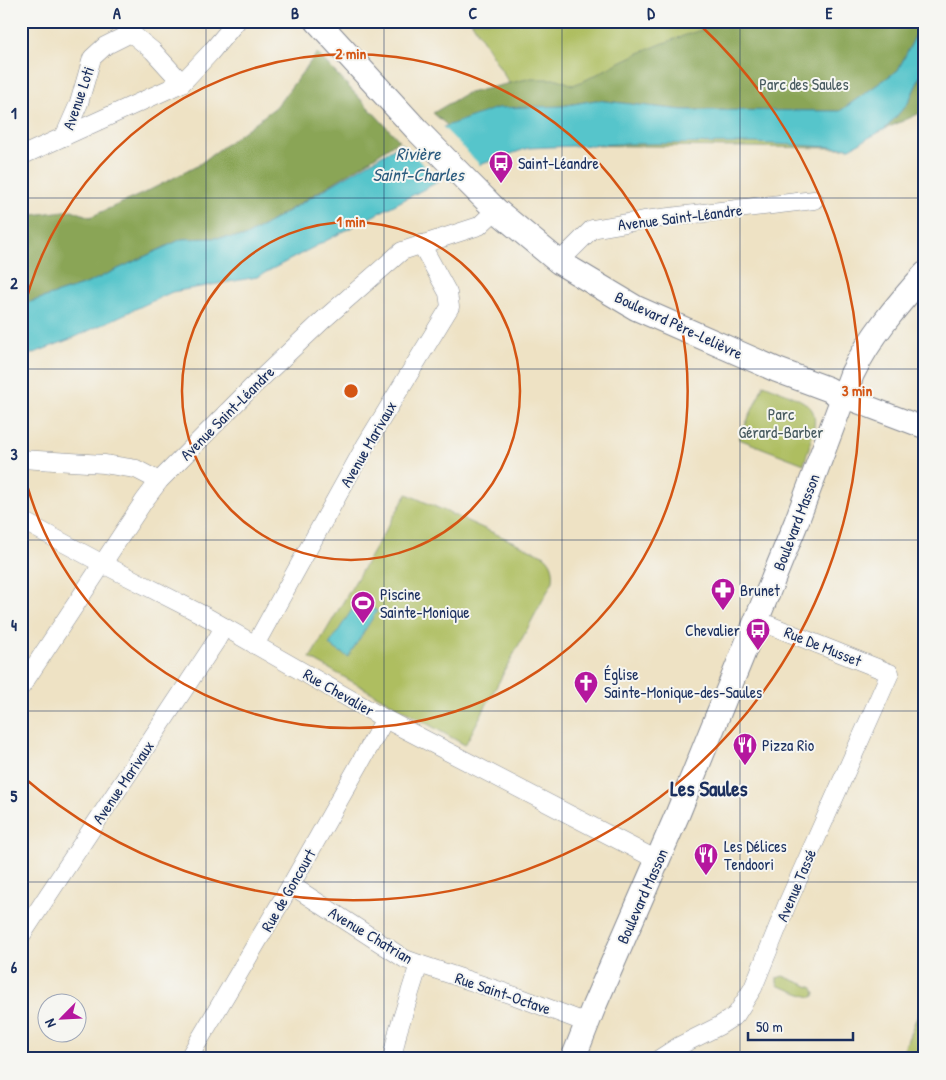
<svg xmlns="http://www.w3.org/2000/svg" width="946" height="1080" viewBox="0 0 946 1080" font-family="'Patrick Hand',sans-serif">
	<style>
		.green { fill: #aebe61; stroke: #647660 }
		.forest { fill: #8aa557; stroke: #526a5a }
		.water { fill: #57c5cb; stroke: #397a94 }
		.pier { fill: #eee2c4 }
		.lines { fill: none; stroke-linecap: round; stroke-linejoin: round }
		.minor-casing { stroke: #848891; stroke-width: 19 }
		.tertiary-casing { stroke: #848891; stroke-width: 23 }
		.secondary-casing { stroke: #848891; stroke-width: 26 }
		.minor { stroke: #fff; stroke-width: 18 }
		.tertiary { stroke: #fff; stroke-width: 21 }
		.secondary { stroke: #fff; stroke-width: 24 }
		.grid { fill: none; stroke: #1b2f5e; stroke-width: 1; stroke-opacity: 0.55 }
		.ring { fill: none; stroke: #d45514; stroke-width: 2.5 }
		.labels { text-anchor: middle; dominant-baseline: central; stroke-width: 4; stroke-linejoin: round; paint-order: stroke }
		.park-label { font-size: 16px; fill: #475a5f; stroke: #f6f6f2 }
		.street-label { font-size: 16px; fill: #1b2f5e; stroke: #f6f6f2 }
		.poi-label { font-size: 16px; fill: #1b2f5e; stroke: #f6f6f2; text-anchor: start }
		.water-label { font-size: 18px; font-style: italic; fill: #2d5c7f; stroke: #f6f6f2 }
		.district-label { font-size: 21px; font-weight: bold; fill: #1b2f5e; stroke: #f6f6f2 }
		.centre { fill: #d45514; stroke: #f6f6f2; stroke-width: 2.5 }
		.ring-label { font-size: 15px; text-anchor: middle; font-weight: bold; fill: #d45514; stroke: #f6f6f2; stroke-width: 4; stroke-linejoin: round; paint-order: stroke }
		.neatline { fill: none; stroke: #1b2f5e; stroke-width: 2 }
		.grid-label { font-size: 16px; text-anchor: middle; font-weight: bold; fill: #1b2f5e }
	</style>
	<rect width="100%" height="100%" fill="#f6f6f2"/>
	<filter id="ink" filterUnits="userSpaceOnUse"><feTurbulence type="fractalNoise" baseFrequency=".02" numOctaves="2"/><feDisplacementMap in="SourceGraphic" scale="10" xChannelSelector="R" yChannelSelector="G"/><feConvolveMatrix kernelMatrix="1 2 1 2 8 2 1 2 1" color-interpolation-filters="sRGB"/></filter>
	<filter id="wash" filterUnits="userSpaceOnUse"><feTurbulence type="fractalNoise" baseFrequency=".0096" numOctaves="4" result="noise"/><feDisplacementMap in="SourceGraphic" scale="20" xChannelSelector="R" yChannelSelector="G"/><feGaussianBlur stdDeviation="1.12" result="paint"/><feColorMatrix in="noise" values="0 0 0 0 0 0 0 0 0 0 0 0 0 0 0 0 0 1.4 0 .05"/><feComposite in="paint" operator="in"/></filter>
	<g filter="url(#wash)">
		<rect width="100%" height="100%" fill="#eee2c4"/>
		<g class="green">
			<path d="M 471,21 L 925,21 L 925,92 L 919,102 L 843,148 L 547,145 Z"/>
			<path d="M 764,384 C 820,408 823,403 804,464 L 739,439 Z"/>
			<path d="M 407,494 L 545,556 C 553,564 554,570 553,581 L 465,745 L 310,658 Z"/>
			<path d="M 783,976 L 813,988 L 815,994 L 813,997 L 810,997 L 779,986 L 777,983 L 777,978 Z"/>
			<path d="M 925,997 L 925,1059 L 900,1059 Z"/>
		</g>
		<g class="forest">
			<path d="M 731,21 L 923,21 L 898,70 L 840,111 L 682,110 L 596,100 L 448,126 L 433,113 L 465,94 L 527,79 L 558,79 L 573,85 C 591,79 605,69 622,61 C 655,45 695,31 731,21 Z"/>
			<path d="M 317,53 L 399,140 L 367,162 L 245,237 L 182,239 L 86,284 L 21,305 L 21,252 L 24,248 L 24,216 L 72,210 L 90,217 L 144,193 L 197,166 L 276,107 Z"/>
			<path d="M 925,66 L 925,111 L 885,129 L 908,103 Z"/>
		</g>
		<g class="water">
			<path d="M 923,21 L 925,21 L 925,66 L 908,103 L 885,129 L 850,148 L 755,143 L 617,144 L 528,148 L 451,175 L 257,277 L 172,292 L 73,338 L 21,358 L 21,305 L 86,284 L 182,239 L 245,237 L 407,140 L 497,108 L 562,106 L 596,100 L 682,110 L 840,111 L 898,70 Z"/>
			<path d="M 359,599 L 377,611 L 348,657 L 329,645 Z"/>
		</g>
		<path class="pier" d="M 441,125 L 482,167 L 452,178 L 441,183 L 400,141 Z"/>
	</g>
	<g filter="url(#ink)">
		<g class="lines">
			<defs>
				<g id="minor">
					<path d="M 64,137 L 79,103 L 92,58 L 105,46 L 131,33 L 153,51 L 182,83"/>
					<path d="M 21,156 L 182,83 L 210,53 L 237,21"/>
					<path d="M 559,262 L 592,229 L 644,220 L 814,200"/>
					<path d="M 21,459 L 104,464 L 136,469 L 159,481"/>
					<path d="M 21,520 L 103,564 L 205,616 L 385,719 L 659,861"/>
					<path d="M 255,645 L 365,446 L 450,307 L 448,293 L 421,244"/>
					<path d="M 21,687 L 144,501 L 159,481 L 251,388 L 323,320 L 402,251 L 479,226 L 496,210"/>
					<path d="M 291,885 L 405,959 L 419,964 L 398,1031 L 392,1059"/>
					<path d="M 21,936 L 216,641 L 224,627"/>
					<path d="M 419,964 L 521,998 L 587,1023"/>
					<path d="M 188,1059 L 291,885 L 385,719"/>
					<path d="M 659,1059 L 679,1046 L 719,1026 L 736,1015 L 753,988 L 788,902 L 890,673 L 757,620"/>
				</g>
				<path id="tertiary" d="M 843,397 L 925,428"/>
				<g id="secondary">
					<path d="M 317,21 L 418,131 L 465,179 L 496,210 L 559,262 L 636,308 L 777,370 L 828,389 L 843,397"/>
					<path d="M 573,1059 L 594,1006 L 678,813 L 796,523 L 852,374 C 870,337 897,305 925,274"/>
				</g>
			</defs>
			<use href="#minor" class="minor-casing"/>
			<use href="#tertiary" class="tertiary-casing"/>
			<use href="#secondary" class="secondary-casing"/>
			<use href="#minor" class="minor"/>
			<use href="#tertiary" class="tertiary"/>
			<use href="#secondary" class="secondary"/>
		</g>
	</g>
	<path class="grid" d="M 206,21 L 206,1059M 384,21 L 384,1059M 562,21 L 562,1059M 740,21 L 740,1059M 21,198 L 925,198M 21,369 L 925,369M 21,540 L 925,540M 21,711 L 925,711M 21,882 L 925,882"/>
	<g class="ring">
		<circle cx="351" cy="391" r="169"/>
		<path d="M21 321A337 337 0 1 1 21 461"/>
		<path d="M699 24A506 506 0 0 1 22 776"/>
	</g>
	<defs>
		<symbol id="bus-pin" viewBox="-11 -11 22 30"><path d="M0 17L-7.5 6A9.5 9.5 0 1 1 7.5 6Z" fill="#b5179e" stroke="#f6f6f2"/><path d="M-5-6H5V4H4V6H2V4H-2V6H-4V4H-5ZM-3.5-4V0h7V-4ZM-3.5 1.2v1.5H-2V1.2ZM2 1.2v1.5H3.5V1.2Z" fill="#fff"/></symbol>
		<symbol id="pharmacy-pin" viewBox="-11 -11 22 30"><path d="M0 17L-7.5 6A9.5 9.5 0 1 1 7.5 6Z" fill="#b5179e" stroke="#f6f6f2"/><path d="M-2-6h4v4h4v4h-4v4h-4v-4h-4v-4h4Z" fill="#fff"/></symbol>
		<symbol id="stadium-pin" viewBox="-11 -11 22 30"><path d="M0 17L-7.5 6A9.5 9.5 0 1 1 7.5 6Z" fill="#b5179e" stroke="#f6f6f2"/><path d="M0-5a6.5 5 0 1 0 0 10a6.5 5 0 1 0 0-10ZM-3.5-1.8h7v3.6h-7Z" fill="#fff"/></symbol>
		<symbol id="church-pin" viewBox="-11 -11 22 30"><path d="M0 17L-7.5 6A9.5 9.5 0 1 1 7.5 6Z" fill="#b5179e" stroke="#f6f6f2"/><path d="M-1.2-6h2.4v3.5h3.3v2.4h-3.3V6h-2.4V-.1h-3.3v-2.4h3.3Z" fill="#fff"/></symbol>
		<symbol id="restaurant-pin" viewBox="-11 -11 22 30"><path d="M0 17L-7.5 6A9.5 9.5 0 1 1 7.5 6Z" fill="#b5179e" stroke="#f6f6f2"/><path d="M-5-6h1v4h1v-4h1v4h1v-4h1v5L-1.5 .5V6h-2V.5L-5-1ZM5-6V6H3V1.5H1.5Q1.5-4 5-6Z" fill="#fff"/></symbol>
	</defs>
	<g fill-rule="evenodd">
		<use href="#bus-pin" x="487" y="149" width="28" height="38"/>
		<use href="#pharmacy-pin" x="709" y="576" width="28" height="38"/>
		<use href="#stadium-pin" x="349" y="589" width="28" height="38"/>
		<use href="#bus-pin" x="744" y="616" width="28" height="38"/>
		<use href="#church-pin" x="572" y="669" width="28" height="38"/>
		<use href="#restaurant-pin" x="731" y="731" width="28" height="38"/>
		<use href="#restaurant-pin" x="692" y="841" width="28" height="38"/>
	</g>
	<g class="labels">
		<g class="park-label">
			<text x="804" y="84">Parc des Saules</text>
			<text x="781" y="414">Parc<tspan x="781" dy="18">Gérard-Barber</tspan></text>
		</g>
		<g class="street-label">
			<text transform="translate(78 98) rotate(-71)">Avenue Loti</text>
			<text transform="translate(680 217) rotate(-7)">Avenue Saint-Léandre</text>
			<text transform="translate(679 325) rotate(25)">Boulevard Père-Lelièvre</text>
			<text transform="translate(227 413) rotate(-45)">Avenue Saint-Léandre</text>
			<text transform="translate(368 444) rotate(-60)">Avenue Marivaux</text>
			<text transform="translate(796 522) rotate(-69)">Boulevard Masson</text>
			<text transform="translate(823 646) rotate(22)">Rue De Musset</text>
			<text transform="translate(339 692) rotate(30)">Rue Chevalier</text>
			<text transform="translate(123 782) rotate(-56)">Avenue Marivaux</text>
			<text transform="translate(796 885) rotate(-67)">Avenue Tassé</text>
			<text transform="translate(288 890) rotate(-60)">Rue de Goncourt</text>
			<text transform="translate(642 896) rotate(-66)">Boulevard Masson</text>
			<text transform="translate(371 935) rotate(31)">Avenue Chatrian</text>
			<text transform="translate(503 993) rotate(19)">Rue Saint-Octave</text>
		</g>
		<g class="poi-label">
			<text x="518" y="163">Saint-Léandre</text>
			<text x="740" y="590">Brunet</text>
			<text x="380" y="594">Piscine<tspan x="380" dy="18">Sainte-Monique</tspan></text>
			<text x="740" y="630" text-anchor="end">Chevalier</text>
			<text x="604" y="674">Église<tspan x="604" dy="18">Sainte-Monique-des-Saules</tspan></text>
			<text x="762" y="745">Pizza Rio</text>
			<text x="724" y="846">Les Délices<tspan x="724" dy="18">Tendoori</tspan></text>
		</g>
		<g class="water-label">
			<text x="418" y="153">Rivière<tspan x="418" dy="21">Saint-Charles</tspan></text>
		</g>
		<g class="district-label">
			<text x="709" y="788">Les Saules</text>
		</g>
	</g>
	<circle cx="351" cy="391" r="8" class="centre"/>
	<g class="ring-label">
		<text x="351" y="59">2 min</text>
		<text x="351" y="227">1 min</text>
		<text x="857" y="396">3 min</text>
	</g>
	<rect width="946" height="1080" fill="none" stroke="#f6f6f2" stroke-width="55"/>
	<g transform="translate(62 1018) rotate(246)"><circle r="24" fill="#f6f6f2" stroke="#9ea6b7"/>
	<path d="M0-4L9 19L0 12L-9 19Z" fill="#b5179e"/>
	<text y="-8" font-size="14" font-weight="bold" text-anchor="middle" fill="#1b2f5e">N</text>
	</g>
	<path d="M748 1032v8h105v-8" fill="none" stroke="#1b2f5e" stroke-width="2.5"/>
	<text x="756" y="1032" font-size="15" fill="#1b2f5e" stroke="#f6f6f2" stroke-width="4" paint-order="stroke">50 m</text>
	<rect x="28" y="28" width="890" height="1024" class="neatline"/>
	<g class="grid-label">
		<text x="117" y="19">A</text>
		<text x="295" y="19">B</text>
		<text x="473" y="19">C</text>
		<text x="651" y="19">D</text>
		<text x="829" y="19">E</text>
		<text x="14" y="119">1</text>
		<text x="14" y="289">2</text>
		<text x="14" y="460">3</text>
		<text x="14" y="631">4</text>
		<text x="14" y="802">5</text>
		<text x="14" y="973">6</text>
	</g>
</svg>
